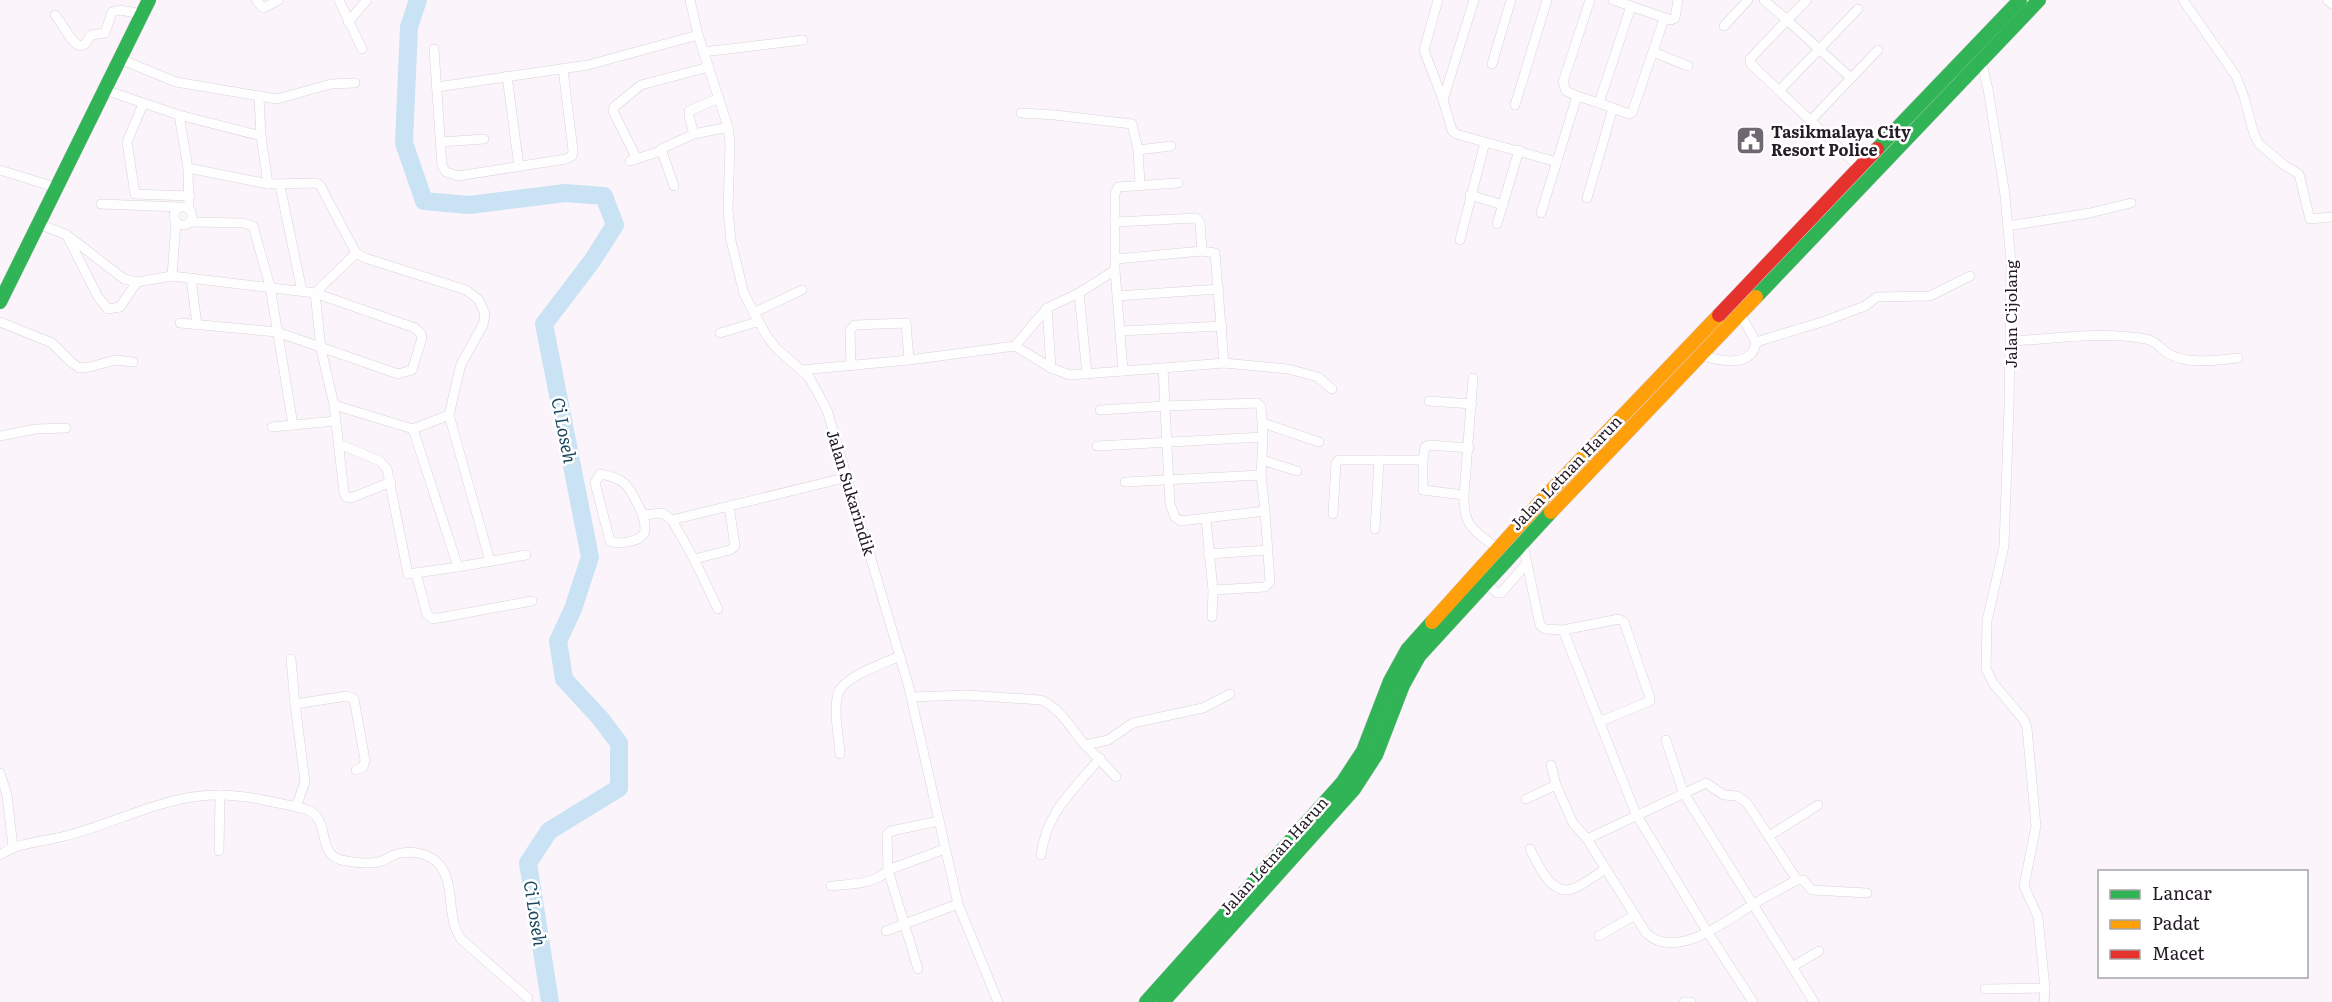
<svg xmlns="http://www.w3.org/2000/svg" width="2332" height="1002" viewBox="0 0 2332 1002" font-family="Literata,serif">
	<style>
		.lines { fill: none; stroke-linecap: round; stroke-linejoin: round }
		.river { stroke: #c9e2f4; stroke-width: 18 }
		.street-casing { stroke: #d9d2da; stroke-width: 10 }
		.fast-casing { stroke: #d9d2da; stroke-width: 15 }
		.slow-casing { stroke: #d9d2da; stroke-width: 15 }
		.jam-casing { stroke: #d9d2da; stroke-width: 15 }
		.street { stroke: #fefefe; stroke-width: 9 }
		.fast { stroke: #30b455; stroke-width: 14 }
		.slow { stroke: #ff9f0a; stroke-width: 14 }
		.jam { stroke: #e5322d; stroke-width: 14 }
		.labels { text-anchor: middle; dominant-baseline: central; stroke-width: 5; stroke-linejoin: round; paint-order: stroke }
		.poi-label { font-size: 16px; font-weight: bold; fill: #241b26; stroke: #fff; text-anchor: start }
		.street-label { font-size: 16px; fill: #241b26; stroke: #fff }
		.water-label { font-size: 18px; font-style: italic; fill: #19465e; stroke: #fff }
	</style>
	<rect width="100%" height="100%" fill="#fbf5fb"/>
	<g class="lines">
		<path class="river" d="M 418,0 L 409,27 L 404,143 L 424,201 L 469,205 L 565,193 L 604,196 L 615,225 L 592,261 L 544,324 L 590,557 L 573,609 L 558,641 L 564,679 L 600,718 L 619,743 L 619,788 L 549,831 L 528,863 L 550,1002"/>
		<defs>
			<g id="street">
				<path d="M 256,0 L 263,8 L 279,0"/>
				<path d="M 339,0 L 362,49"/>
				<path d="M 690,0 L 698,35 L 728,127 L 730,144 L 728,209 L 731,241 L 744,294 L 766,335 L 777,349 L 809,377 L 827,410 L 908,684 L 958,904 L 998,1002"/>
				<path d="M 1438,0 L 1424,50 L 1443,100 L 1474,0"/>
				<path d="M 1613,0 L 1671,20 L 1675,18 L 1678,0"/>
				<path d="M 1764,0 L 1787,20 L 1750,59 L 1751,64 L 1859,167"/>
				<path d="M 1807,0 L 1787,20 L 1851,78"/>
				<path d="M 2183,0 L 2236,76 L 2244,97 L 2254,134 L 2259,144 L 2284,165 L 2299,174 L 2310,219 L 2332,217"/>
				<path d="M 2327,0 L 2332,4"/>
				<path d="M 55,15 C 63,24 71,43 80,46 L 85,44 L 91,35 L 105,33 L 112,12 L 120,10 L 142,14"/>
				<path d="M 348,22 L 367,0"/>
				<path d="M 1724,26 L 1748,0"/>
				<path d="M 434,49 L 442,166 L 446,172 L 458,176 L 566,159 L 572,156 L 573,150 L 563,69"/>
				<path d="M 703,52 L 803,40"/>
				<path d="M 1653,52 L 1688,66"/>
				<path d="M 120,59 L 176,82 L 277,99 L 331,84 L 355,83"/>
				<path d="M 1981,60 L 1988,89 L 2005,195 L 2011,263 L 2009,408 L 2004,546 L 1987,621 L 1986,669 L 1993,683 L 2024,720 L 2027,728 L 2036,826 L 2024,886 L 2038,917 L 2045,988 L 2044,1002"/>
				<path d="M 1492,64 L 1511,0"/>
				<path d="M 507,76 L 519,167"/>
				<path d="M 437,87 L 588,65 L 698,35"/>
				<path d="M 105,90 L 179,115 L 261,136 L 268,184"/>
				<path d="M 1779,91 L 1858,9"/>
				<path d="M 1577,96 L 1599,103 L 1631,6"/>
				<path d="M 259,97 L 261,136"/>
				<path d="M 1443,100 L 1452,130 L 1456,134 L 1557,162"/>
				<path d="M 1599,103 L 1629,114 L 1632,113 L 1664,19"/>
				<path d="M 143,104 L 127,142 L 135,194 L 190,196"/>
				<path d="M 1515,105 L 1547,0"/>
				<path d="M 1021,113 L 1055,115 L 1132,124 L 1138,150 L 1140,184"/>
				<path d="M 179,115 L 188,168 L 189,209"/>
				<path d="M 1811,120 L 1878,50"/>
				<path d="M 694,134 L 689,116 L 689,111 L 719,98"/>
				<path d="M 440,142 L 484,139"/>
				<path d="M 1138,150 L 1171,146"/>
				<path d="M 637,159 L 613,111 L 614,107 L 641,85 L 709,67"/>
				<path d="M 630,161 L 661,151"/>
				<path d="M 188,168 L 268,184 L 316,183 L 320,185 L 356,253 L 365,258 L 466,290 L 479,300 L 485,314 L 483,325 L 461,364 L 449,415 L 490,561"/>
				<path d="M 0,170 L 58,188"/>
				<path d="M 280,186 L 302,291"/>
				<path d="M 674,186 L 661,149 L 694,134 L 728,127"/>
				<path d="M 1470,195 L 1503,205"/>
				<path d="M 1587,198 L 1613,108"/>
				<path d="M 101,204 L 180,207"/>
				<circle cx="183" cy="216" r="9"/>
				<path d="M 1541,213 L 1577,96 L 1566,91 L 1563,82 L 1590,0"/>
				<path d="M 191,222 L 243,223 L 253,226 L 270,286 L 293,425"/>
				<path d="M 1115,222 L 1196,218 L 1200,222 L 1202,251"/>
				<path d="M 39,224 L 67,235 L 124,279 L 137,282 L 172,276 L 315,293 L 415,328 L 421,334 L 422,338 L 412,370 L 398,374 L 277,332 L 180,323"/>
				<path d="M 1497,224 L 1519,150"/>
				<path d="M 2008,226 L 2090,213 L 2131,203"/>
				<path d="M 67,236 L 98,297 L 108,309 L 120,307 L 137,282"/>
				<path d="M 1460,240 L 1485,142"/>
				<path d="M 356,253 L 315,293 L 321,349 L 334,405 L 413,429 L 449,415"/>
				<path d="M 1116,259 L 1202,251 L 1215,253 L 1224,363"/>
				<path d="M 1115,270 L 1123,371"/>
				<path d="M 172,276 L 176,222"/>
				<path d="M 191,278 L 197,325"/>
				<path d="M 1079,293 L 1087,374"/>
				<path d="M 1117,296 L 1219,289"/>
				<path d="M 1047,308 L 1051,368"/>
				<path d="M 753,313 L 802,290"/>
				<path d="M 0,322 L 52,343 L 71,362 L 79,368 L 90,367 L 115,360 L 133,362"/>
				<path d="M 1120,331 L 1222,326"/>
				<path d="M 720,333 L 757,322"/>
				<path d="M 2011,341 C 2055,339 2102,331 2146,339 C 2157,341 2160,349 2169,354 C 2189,365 2216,360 2238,358"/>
				<path d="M 1756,342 L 1825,321 L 1865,306 L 1877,297 L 1930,296 L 1970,276"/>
				<path d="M 1015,346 L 1047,308 L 1079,293 L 1115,270 L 1115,193 L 1118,187 L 1178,183"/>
				<path d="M 1699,355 C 1717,360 1752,370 1756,342 L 1739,312"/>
				<path d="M 851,366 L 850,330 L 855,325 L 906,323 L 909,360"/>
				<path d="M 1163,368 L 1224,363 L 1288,369 L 1318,377 L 1332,389"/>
				<path d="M 801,370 L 909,360 L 1015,346 L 1051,368 L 1070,375 L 1163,368 L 1165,406 L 1257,403 L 1261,407 L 1263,437 L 1261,475 L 1125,482"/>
				<path d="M 1429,401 L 1472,404"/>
				<path d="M 334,405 L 344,493 L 346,497 L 351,498 L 391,482"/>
				<path d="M 1100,410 L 1165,406 L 1170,504 L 1175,517 L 1181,521 L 1265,511 L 1261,475"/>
				<path d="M 1263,423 L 1319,442"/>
				<path d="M 272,427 L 336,421"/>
				<path d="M 413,429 L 458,567"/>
				<path d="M 0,436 L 36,429 L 66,428"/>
				<path d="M 339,444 L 380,461 L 387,469 L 408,574 L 458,567 L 526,555"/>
				<path d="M 1097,446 L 1263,437"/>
				<path d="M 1262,460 L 1297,471"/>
				<path d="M 1423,460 L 1425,447 L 1430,445 L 1469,448"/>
				<path d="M 1464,495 L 1473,378"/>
				<path d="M 1333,514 L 1336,463 L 1339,460 L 1423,460 L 1423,490 L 1464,495 C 1463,527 1474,530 1498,549"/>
				<path d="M 643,515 C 644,521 647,530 643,535 C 637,542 617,545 610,541 L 595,483 L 600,474 C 630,479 630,490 643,515 L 662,513 L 672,520"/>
				<path d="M 1206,519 L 1213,590 L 1265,587 L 1270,582 L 1265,511"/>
				<path d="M 1375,529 L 1379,460"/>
				<path d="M 1522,540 L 1540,625 L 1545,629 L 1563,630 L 1636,814 L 1708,933 L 1753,1002"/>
				<path d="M 1208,554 L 1268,550"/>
				<path d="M 694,559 L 730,550 L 735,546 L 729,506"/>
				<path d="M 416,574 L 427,614 L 433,619 L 532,601"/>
				<path d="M 1486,583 L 1497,593 L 1501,593 L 1526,564"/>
				<path d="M 718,609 L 694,559 L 672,520 L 848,477"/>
				<path d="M 1212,617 L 1213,590"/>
				<path d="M 1563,630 L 1619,619 L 1624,622 L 1650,698 L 1650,701 L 1599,722"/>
				<path d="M 291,659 L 295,704"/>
				<path d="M 911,697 L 966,695 L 1041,700 C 1063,710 1071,730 1086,746 C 1097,757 1106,766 1116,777"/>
				<path d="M 1666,740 L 1683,792 L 1814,1002"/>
				<path d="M 1085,745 L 1108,740 L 1133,723 L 1203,708 L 1230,694"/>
				<path d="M 840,754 C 839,736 833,712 838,694 C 842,677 885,663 900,656"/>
				<path d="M 1551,765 L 1556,785 L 1573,823 L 1587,839 L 1646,933 C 1676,961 1724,922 1752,905 C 1767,896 1782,888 1797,880"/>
				<path d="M 0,773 L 7,795 L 13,847"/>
				<path d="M 1526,799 L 1556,785"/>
				<path d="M 296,807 L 305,782 L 295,704 L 347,696 L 354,699 L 365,760 L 363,767 L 356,770"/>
				<path d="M 1769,836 L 1818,805"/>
				<path d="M 1587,839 L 1706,783 L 1724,795 L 1737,796 L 1747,803 L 1797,880 L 1803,880 L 1812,890 L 1867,893"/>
				<path d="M 1530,849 C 1538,864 1551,896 1572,889 C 1584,885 1595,875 1606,869"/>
				<path d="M 219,851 L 220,795"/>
				<path d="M 0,855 C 19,842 43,842 65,836 C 110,825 154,801 200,796 C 224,793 246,796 268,801 C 281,804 296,806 308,810 C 331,820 316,853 341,860 C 351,862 368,864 378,862 C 384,861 389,857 394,855 C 408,850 426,852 437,862 C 457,882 445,917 461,939 L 528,998"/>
				<path d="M 1041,855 C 1047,811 1073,791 1100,758"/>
				<path d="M 831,886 C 849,884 875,885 888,870 L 945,849"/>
				<path d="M 886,931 L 958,904"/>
				<path d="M 1599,936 L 1635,915"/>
				<path d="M 1792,967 L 1819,951"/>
				<path d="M 918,969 L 888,870 L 887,835 L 891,831 L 939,821"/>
				<path d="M 1985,989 L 2045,988"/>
				<path d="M 1684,1002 L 1691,1002"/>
			</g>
			<g id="fast">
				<path d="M 1877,149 L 2020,0"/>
				<path d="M 1756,297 L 2039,0"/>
				<path d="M 0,302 L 149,0"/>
				<path d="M 1146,1002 L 1342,783 L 1363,751 L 1390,681 L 1407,650 L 1432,622"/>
				<path d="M 1163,1002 L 1354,789 L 1376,755 L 1403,685 L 1419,656 L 1551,512"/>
			</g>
			<g id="slow">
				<path d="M 1551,512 L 1756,297"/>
				<path d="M 1432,622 L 1542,500 L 1719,315"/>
			</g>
			<path id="jam" d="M 1719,315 L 1877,149"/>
		</defs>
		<use href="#street" class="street-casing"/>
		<use href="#fast" class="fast-casing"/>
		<use href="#slow" class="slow-casing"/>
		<use href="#jam" class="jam-casing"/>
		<use href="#street" class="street"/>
		<use href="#fast" class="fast"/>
		<use href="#slow" class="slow"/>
		<use href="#jam" class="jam"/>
	</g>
	<defs>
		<symbol id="civic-square" viewBox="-11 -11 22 22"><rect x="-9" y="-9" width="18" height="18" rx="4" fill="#6f6771" stroke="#fff"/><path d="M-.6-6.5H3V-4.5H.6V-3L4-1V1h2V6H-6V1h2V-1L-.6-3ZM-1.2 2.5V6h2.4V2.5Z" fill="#fff"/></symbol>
	</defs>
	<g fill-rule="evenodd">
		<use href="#civic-square" x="1734" y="124" width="33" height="33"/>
	</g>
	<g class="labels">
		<g class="poi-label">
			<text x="1771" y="131">Tasikmalaya City<tspan x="1771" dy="18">Resort Police</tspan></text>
		</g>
		<g class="street-label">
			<text transform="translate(2010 314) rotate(-90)">Jalan Cijolang</text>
			<text transform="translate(1565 472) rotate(-46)">Jalan Letnan Harun</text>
			<text transform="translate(852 492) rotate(73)">Jalan Sukarindik</text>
			<text transform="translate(1273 855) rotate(-48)">Jalan Letnan Harun</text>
		</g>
		<g class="water-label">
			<text transform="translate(565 430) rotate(79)">Ci Loseh</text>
			<text transform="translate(536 913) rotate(81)">Ci Loseh</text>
		</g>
	</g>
	<rect x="2098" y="870" width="210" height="108" fill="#ffffff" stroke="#a7a4a8" stroke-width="1.5"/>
	<rect x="2110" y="890" width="30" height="9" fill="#30b455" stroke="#a7a4a8" stroke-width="1.5"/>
	<text x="2152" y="900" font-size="18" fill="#241b26">Lancar</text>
	<rect x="2110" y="920" width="30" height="9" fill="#ff9f0a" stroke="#a7a4a8" stroke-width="1.5"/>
	<text x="2152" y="930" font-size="18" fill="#241b26">Padat</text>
	<rect x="2110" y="950" width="30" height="9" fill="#e5322d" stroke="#a7a4a8" stroke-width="1.5"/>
	<text x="2152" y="960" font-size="18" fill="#241b26">Macet</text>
</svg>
